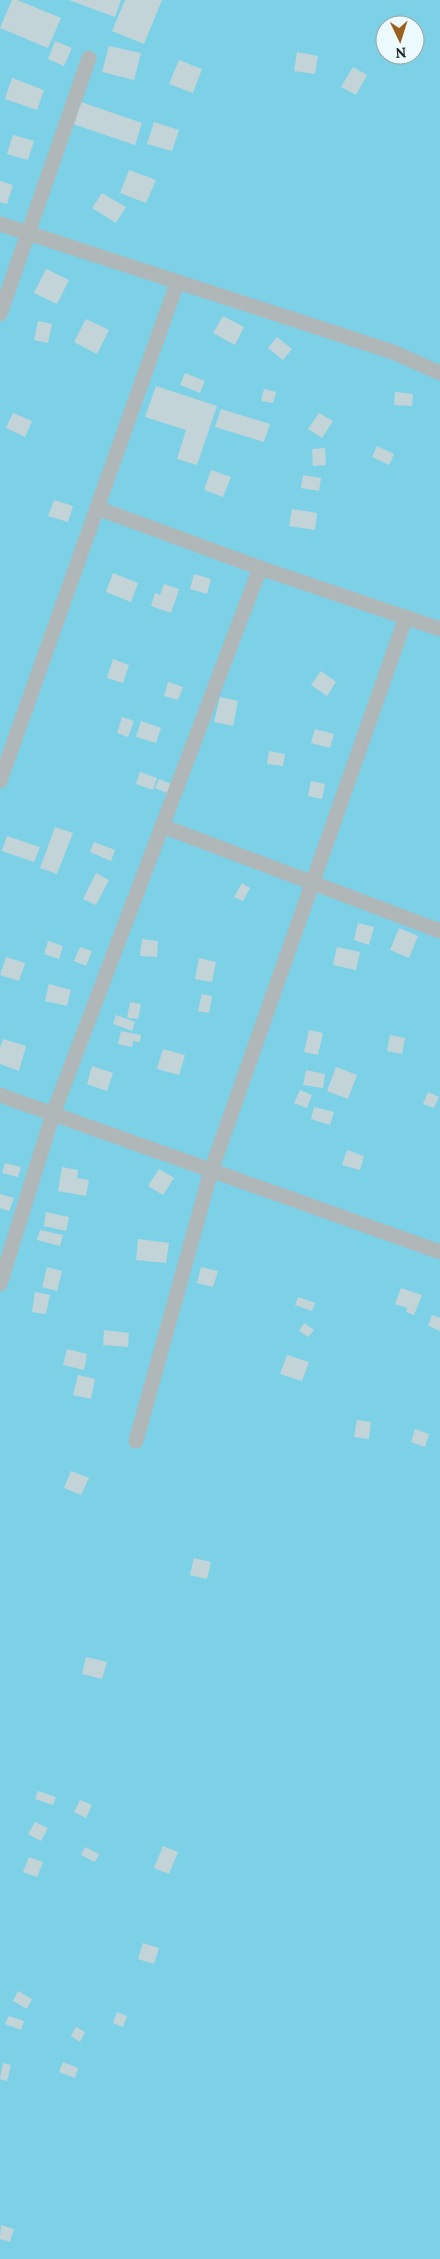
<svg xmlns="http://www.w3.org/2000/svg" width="440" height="2259" viewBox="0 0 440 2259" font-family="Lora,serif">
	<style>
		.forest { fill: #7cd1e7; fill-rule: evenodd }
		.building { fill: #c3d4d9 }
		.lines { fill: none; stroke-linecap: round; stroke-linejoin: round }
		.minor { stroke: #b0b7b9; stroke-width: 15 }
	</style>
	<rect width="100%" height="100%" fill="#ecfafe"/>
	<path class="forest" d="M 0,0 L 440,0 L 440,2259 L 0,2259 ZM 385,25 L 415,25 L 415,55 L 385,55 Z"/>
	<g class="building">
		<path d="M 12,0 L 17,0 L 61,18 L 48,48 L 0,28 Z"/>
		<path d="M 69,0 L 121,0 L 115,17 Z"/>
		<path d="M 125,0 L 162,0 L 144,44 L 112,31 Z"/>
		<path d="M 55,41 L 72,48 L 64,66 L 48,59 Z"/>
		<path d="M 109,46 L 141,53 L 134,80 L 102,72 Z"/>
		<path d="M 297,52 L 318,56 L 315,74 L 294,71 Z"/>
		<path d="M 179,60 L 202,69 L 193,93 L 169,84 Z"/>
		<path d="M 353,67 L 367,75 L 356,95 L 341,87 Z"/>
		<path d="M 12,78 L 44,90 L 37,110 L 5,99 Z"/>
		<path d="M 81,102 L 142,123 L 135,145 L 73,124 Z"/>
		<path d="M 154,122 L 179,130 L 172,151 L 147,144 Z"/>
		<path d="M 13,135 L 34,141 L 28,160 L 7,154 Z"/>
		<path d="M 129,170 L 156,180 L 146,203 L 120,193 Z"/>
		<path d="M 0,181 L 13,185 L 7,204 L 0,202 Z"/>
		<path d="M 102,193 L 126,207 L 116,223 L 92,208 Z"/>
		<path d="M 46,269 L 69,280 L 57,304 L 34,293 Z"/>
		<path d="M 223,316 L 244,327 L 235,345 L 213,333 Z"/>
		<path d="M 86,319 L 109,330 L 97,354 L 74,342 Z"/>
		<path d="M 38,321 L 52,324 L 48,343 L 34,340 Z"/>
		<path d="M 277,337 L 292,349 L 283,360 L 268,348 Z"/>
		<path d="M 185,373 L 205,381 L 200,393 L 180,385 Z"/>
		<path d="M 156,386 L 217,406 L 197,465 L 177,459 L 186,430 L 145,417 Z"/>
		<path d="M 264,389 L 276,392 L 273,403 L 261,401 Z"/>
		<path d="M 395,392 L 413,394 L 412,406 L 394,405 Z"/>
		<path d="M 221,409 L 270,424 L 264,442 L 215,427 Z"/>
		<path d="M 13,413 L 32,421 L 25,437 L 6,428 Z"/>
		<path d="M 319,413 L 333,421 L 322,438 L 308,429 Z"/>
		<path d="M 377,446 L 394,454 L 389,465 L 372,457 Z"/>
		<path d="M 325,448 L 326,465 L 313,466 L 312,449 Z"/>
		<path d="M 211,470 L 231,477 L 223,497 L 204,490 Z"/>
		<path d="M 303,475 L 321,478 L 319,491 L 301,488 Z"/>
		<path d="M 54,500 L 73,506 L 68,522 L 48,516 Z"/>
		<path d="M 292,509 L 317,513 L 315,530 L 289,526 Z"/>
		<path d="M 113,573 L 138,583 L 131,602 L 106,592 Z"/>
		<path d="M 194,574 L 211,579 L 207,594 L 190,589 Z"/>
		<path d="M 164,584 L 179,589 L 171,613 L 151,606 L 155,593 L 160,595 Z"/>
		<path d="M 113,659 L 129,665 L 123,683 L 107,678 Z"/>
		<path d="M 321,671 L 336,682 L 327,696 L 311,685 Z"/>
		<path d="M 168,682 L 183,687 L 178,700 L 164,696 Z"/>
		<path d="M 220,697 L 238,701 L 233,726 L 214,722 Z"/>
		<path d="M 122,717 L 134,721 L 128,737 L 117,733 Z"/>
		<path d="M 141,721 L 161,728 L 156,743 L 136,737 Z"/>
		<path d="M 315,729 L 334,734 L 330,748 L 311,743 Z"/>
		<path d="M 269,751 L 285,754 L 283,766 L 267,764 Z"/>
		<path d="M 140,772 L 157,778 L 153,790 L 136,784 Z"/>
		<path d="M 159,779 L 171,784 L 167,793 L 155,788 Z"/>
		<path d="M 311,781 L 325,784 L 322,799 L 308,796 Z"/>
		<path d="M 55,827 L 73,833 L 57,874 L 40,868 Z"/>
		<path d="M 7,836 L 40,847 L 34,862 L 2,851 Z"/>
		<path d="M 94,842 L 115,850 L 111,861 L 90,852 Z"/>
		<path d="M 96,873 L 109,880 L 96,905 L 83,899 Z"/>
		<path d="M 242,883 L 250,888 L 243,901 L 234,897 Z"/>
		<path d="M 358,923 L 374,927 L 369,945 L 354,940 Z"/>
		<path d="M 399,928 L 418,936 L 409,958 L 390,950 Z"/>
		<path d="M 142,939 L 158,941 L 157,957 L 140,956 Z"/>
		<path d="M 48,941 L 63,946 L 59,959 L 44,954 Z"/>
		<path d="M 80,947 L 92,951 L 86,966 L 74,961 Z"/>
		<path d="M 337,947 L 360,952 L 356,970 L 333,965 Z"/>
		<path d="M 6,957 L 25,963 L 19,981 L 0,975 Z"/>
		<path d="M 199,958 L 216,962 L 212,982 L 195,979 Z"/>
		<path d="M 49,984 L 71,990 L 67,1006 L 45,1001 Z"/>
		<path d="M 202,994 L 212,996 L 209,1013 L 198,1011 Z"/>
		<path d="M 130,1002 L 141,1004 L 138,1019 L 127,1018 Z"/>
		<path d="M 116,1015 L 135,1022 L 132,1031 L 113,1024 Z"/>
		<path d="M 309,1030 L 323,1033 L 318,1055 L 304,1052 Z"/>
		<path d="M 121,1031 L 141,1035 L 140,1042 L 133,1041 L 132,1047 L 118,1044 Z"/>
		<path d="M 390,1035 L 405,1038 L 402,1054 L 387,1051 Z"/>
		<path d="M 3,1039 L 26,1046 L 19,1071 L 0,1064 L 0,1048 Z"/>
		<path d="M 163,1049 L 185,1055 L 179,1075 L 157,1069 Z"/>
		<path d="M 92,1066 L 113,1073 L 107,1091 L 87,1084 Z"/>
		<path d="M 336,1067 L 357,1075 L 348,1099 L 327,1091 Z"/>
		<path d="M 306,1070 L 325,1074 L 323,1088 L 303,1085 Z"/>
		<path d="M 300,1090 L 312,1095 L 307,1108 L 294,1103 Z"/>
		<path d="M 428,1092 L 439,1097 L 434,1108 L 423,1104 Z"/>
		<path d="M 314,1107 L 334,1112 L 330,1125 L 311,1119 Z"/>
		<path d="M 347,1150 L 364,1156 L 360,1170 L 342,1165 Z"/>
		<path d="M 5,1163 L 21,1167 L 18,1177 L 2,1173 Z"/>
		<path d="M 62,1167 L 78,1170 L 77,1178 L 89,1180 L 86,1196 L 58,1191 Z"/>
		<path d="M 159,1169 L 174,1178 L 163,1195 L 148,1186 Z"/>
		<path d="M 0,1194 L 14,1198 L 9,1211 L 0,1208 Z"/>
		<path d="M 46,1212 L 69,1217 L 66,1231 L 44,1226 Z"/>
		<path d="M 40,1230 L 63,1235 L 60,1246 L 37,1240 Z"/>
		<path d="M 138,1239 L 169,1243 L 166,1263 L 136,1260 Z"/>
		<path d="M 47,1267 L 62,1271 L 57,1291 L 42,1287 Z"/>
		<path d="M 201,1267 L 218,1271 L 213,1287 L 197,1283 Z"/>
		<path d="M 401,1288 L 422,1295 L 414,1315 L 406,1312 L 407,1308 L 395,1304 Z"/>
		<path d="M 35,1292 L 50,1295 L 46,1314 L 32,1312 Z"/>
		<path d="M 298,1297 L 315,1303 L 312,1311 L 295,1305 Z"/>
		<path d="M 432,1315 L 440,1318 L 440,1331 L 428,1326 Z"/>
		<path d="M 304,1323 L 314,1330 L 308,1337 L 299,1331 Z"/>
		<path d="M 104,1330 L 129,1333 L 128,1347 L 103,1345 Z"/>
		<path d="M 67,1349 L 87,1354 L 84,1370 L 63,1365 Z"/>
		<path d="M 287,1355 L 309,1362 L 302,1381 L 280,1374 Z"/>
		<path d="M 78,1375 L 95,1379 L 91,1399 L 73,1395 Z"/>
		<path d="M 357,1420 L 371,1422 L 369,1439 L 354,1437 Z"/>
		<path d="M 415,1429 L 429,1434 L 425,1447 L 411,1442 Z"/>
		<path d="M 71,1471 L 89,1478 L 81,1495 L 64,1488 Z"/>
		<path d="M 194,1558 L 211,1562 L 207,1579 L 190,1575 Z"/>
		<path d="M 86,1657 L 107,1662 L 102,1679 L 82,1674 Z"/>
		<path d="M 38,1791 L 56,1797 L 53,1805 L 35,1799 Z"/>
		<path d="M 80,1800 L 92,1805 L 86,1818 L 74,1812 Z"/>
		<path d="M 35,1822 L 48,1828 L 41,1841 L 28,1834 Z"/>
		<path d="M 163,1846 L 178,1852 L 169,1874 L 154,1868 Z"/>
		<path d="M 85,1847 L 99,1854 L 95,1862 L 81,1855 Z"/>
		<path d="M 29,1857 L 43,1862 L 37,1877 L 23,1872 Z"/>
		<path d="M 143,1943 L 159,1948 L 154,1964 L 138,1959 Z"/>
		<path d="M 18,1991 L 32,1999 L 27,2009 L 13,2001 Z"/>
		<path d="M 117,2012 L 127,2016 L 123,2027 L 113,2023 Z"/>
		<path d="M 9,2016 L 24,2021 L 21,2030 L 5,2024 Z"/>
		<path d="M 76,2027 L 85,2032 L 80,2042 L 71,2036 Z"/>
		<path d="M 63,2062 L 78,2068 L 75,2078 L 59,2072 Z"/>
		<path d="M 3,2063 L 11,2065 L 7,2081 L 0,2079 Z"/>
		<path d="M 1,2225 L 14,2229 L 10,2242 L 0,2239 Z"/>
	</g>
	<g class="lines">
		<g class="minor">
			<path d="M 0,224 L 393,352 L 440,373"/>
			<path d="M 0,314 L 89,58"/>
			<path d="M 97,508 L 260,568 L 440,629"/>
			<path d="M 0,781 L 177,283"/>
			<path d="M 162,826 L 440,931"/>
			<path d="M 0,1095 L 440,1252"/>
			<path d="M 0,1284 L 53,1114 L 260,568"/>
			<path d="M 136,1441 L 211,1171 L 406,617"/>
		</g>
	</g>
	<g transform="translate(400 40) rotate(176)"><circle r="24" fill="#ecfafe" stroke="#99a4a7"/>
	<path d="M0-4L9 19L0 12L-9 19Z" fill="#9a611e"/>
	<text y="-8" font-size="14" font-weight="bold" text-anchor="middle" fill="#1c2324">N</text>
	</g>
</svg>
